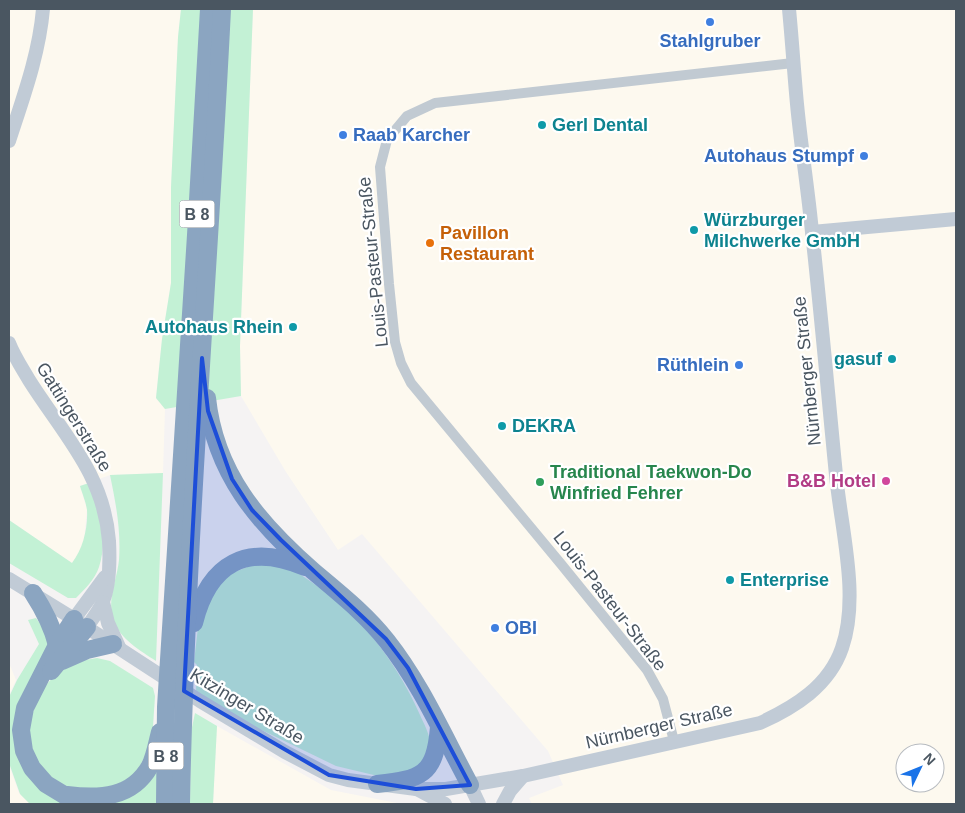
<svg xmlns="http://www.w3.org/2000/svg" width="965" height="813" viewBox="0 0 965 813" font-family="Helvetica,sans-serif">
	<style>
		.commercial { fill: #fdf9ef; fill-rule: evenodd }
		.green { fill: #c3f1d5 }
		.lines { fill: none; stroke-linecap: round; stroke-linejoin: round }
		.street { stroke: #c1cad2; stroke-width: 10 }
		.secondary { stroke: #c1cbd6; stroke-width: 14 }
		.highway { stroke: #8ba5c1; stroke-width: 18 }
		.marked { fill: #1d4ed8; fill-opacity: 0.2; stroke: #1d4ed8; stroke-width: 4; stroke-linejoin: round }
		.shop-dot { fill: #3f7fe0; stroke: #fff; stroke-width: 2 }
		.culture-dot { fill: #0f9aa8; stroke: #fff; stroke-width: 2 }
		.food-dot { fill: #e8710a; stroke: #fff; stroke-width: 2 }
		.hotel-dot { fill: #d1479c; stroke: #fff; stroke-width: 2 }
		.leisure-dot { fill: #2e9e5b; stroke: #fff; stroke-width: 2 }
		.labels { text-anchor: middle; dominant-baseline: central; stroke-width: 4.5; stroke-linejoin: round; paint-order: stroke }
		.shield { fill: #fff; stroke: #808990; stroke-width: 1 }
		.shield-label { font-size: 16px; font-weight: bold; fill: #4a5661 }
		.shop-label { font-size: 18px; font-weight: bold; fill: #366cbe; stroke: #fff; text-anchor: start }
		.culture-label { font-size: 18px; font-weight: bold; fill: #0d838f; stroke: #fff; text-anchor: start }
		.food-label { font-size: 18px; font-weight: bold; fill: #c56008; stroke: #fff; text-anchor: start }
		.street-label { font-size: 18px; fill: #4a5661; stroke: #fff }
		.leisure-label { font-size: 18px; font-weight: bold; fill: #27864d; stroke: #fff; text-anchor: start }
		.hotel-label { font-size: 18px; font-weight: bold; fill: #b23c85; stroke: #fff; text-anchor: end }
	</style>
	<rect width="100%" height="100%" fill="#f5f3f3"/>
	<g class="commercial">
		<path d="M 9,9 L 181,9 L 178,37 L 171,187 L 171,283 L 162,339 L 156,398 L 165,409 L 163,473 L 110,475 L 80,486 L 87,509 L 84,541 L 80,554 L 72,563 L 9,520 Z"/>
		<path d="M 253,9 L 956,9 L 956,804 L 532,804 L 529,798 L 563,785 L 548,751 L 362,534 L 338,550 L 286,472 L 241,396 L 240,346 ZM 905,753 L 935,753 L 935,783 L 905,783 Z"/>
		<path d="M 9,663 L 16,680 L 9,695 Z"/>
		<path d="M 217,726 L 331,790 L 402,804 L 213,804 Z"/>
		<path d="M 9,765 L 19,793 L 30,804 L 9,804 Z"/>
	</g>
	<g class="green">
		<path d="M 181,9 L 253,9 L 240,346 L 241,396 L 165,409 L 156,398 L 162,339 L 171,283 L 171,187 L 178,37 Z"/>
		<path d="M 163,473 L 156,661 C 141,651 120,639 114,621 C 106,601 117,580 119,560 C 121,530 116,504 110,475 Z"/>
		<path d="M 92,482 C 100,507 108,540 99,567 C 95,579 85,589 76,598 L 68,598 L 9,563 L 9,520 L 72,563 C 83,549 88,528 87,510 C 86,502 82,493 80,486 Z"/>
		<path d="M 262,561 C 274,565 290,568 301,575 C 356,610 394,656 420,715 C 424,724 432,738 430,748 C 429,755 424,763 421,769 L 378,776 L 336,766 L 241,720 L 196,693 L 197,665 L 194,662 L 200,610 L 215,580 Z"/>
		<path d="M 36,618 L 46,632 L 51,645 L 18,751 L 71,804 L 30,804 L 20,794 L 9,763 L 9,697 L 17,680 L 39,644 L 28,620 Z"/>
		<path d="M 97,658 L 110,661 L 153,688 L 155,696 L 152,742 L 135,776 L 98,793 L 58,785 L 34,758 L 27,733 L 39,692 L 67,663 Z"/>
		<path d="M 195,713 L 217,726 L 213,804 L 190,804 L 191,732 Z"/>
		<path d="M 161,750 L 158,804 L 84,804 L 110,797 Z"/>
	</g>
	<g class="lines">
		<path class="street" d="M 674,741 L 663,699 L 647,670 L 561,564 L 411,383 L 401,363 L 395,342 L 389,284 L 380,167 L 387,140 L 407,116 L 435,103 L 793,63"/>
		<g class="secondary">
			<path d="M 9,141 C 23,98 39,55 43,9"/>
			<path d="M 812,232 L 956,219"/>
			<path d="M 9,343 C 14,356 22,368 29,380 C 63,434 104,474 109,541 C 110,560 110,584 103,601 C 100,610 92,619 87,627"/>
			<path d="M 9,579 L 74,619 L 200,701 L 285,752 L 329,775 L 348,780 L 416,789 L 446,789 L 523,776 L 760,723 C 795,707 829,686 842,648 C 860,596 841,529 836,475 C 828,394 821,313 812,232 C 808,189 801,147 797,104 C 794,72 792,40 789,9"/>
			<path d="M 103,602 L 108,623 L 119,647"/>
			<path d="M 74,619 L 105,577"/>
			<path d="M 470,785 L 479,804"/>
			<path d="M 417,789 L 445,804"/>
			<path d="M 503,804 L 510,791 L 523,776"/>
		</g>
		<g class="highway">
			<path d="M 207,398 C 215,473 258,523 313,571 C 339,593 366,614 387,641 C 421,684 444,737 470,785"/>
			<path d="M 33,593 C 44,610 52,625 57,645"/>
			<path d="M 74,619 L 57,645 L 25,708 L 21,730 L 24,751 L 32,768 L 46,784 L 79,804"/>
			<path d="M 194,623 C 209,563 247,542 305,567"/>
			<path d="M 62,661 L 87,650 L 113,644"/>
			<path d="M 51,671 L 87,627"/>
			<path d="M 377,784 C 421,779 435,776 439,727"/>
			<path d="M 67,795 C 100,799 132,798 150,766 C 155,756 157,743 160,732"/>
			<path d="M 165,804 L 166,707 L 196,235 L 209,9"/>
			<path d="M 181,804 C 186,539 209,274 222,9"/>
		</g>
	</g>
	<path class="marked" d="M 202,358 L 208,411 L 232,479 L 252,510 L 281,540 L 386,639 L 408,668 L 470,785 L 416,789 L 329,775 L 184,691 Z"/>
	<g class="shop-dot">
		<circle cx="710" cy="22" r="5"/>
		<circle cx="343" cy="135" r="5"/>
		<circle cx="864" cy="156" r="5"/>
		<circle cx="739" cy="365" r="5"/>
		<circle cx="495" cy="628" r="5"/>
	</g>
	<g class="culture-dot">
		<circle cx="542" cy="125" r="5"/>
		<circle cx="694" cy="230" r="5"/>
		<circle cx="293" cy="327" r="5"/>
		<circle cx="892" cy="359" r="5"/>
		<circle cx="502" cy="426" r="5"/>
		<circle cx="730" cy="580" r="5"/>
	</g>
	<circle class="food-dot" cx="430" cy="243" r="5"/>
	<circle class="hotel-dot" cx="886" cy="481" r="5"/>
	<circle class="leisure-dot" cx="540" cy="482" r="5"/>
	<g class="labels">
		<g class="shield">
			<rect x="179.5" y="200.5" width="35" height="27" rx="4"/>
			<rect x="148.5" y="742.5" width="35" height="27" rx="4"/>
		</g>
		<g class="shield-label">
			<text x="197" y="214">B 8</text>
			<text x="166" y="756">B 8</text>
		</g>
		<g class="shop-label">
			<text x="710" y="41" text-anchor="middle">Stahlgruber</text>
			<text x="353" y="135">Raab Karcher</text>
			<text x="854" y="156" text-anchor="end">Autohaus Stumpf</text>
			<text x="729" y="365" text-anchor="end">Rüthlein</text>
			<text x="505" y="628">OBI</text>
		</g>
		<g class="culture-label">
			<text x="552" y="125">Gerl Dental</text>
			<text x="704" y="220">Würzburger<tspan x="704" dy="21">Milchwerke GmbH</tspan></text>
			<text x="283" y="327" text-anchor="end">Autohaus Rhein</text>
			<text x="882" y="359" text-anchor="end">gasuf</text>
			<text x="512" y="426">DEKRA</text>
			<text x="740" y="580">Enterprise</text>
		</g>
		<g class="food-label">
			<text x="440" y="233">Pavillon<tspan x="440" dy="21">Restaurant</tspan></text>
		</g>
		<g class="street-label">
			<text transform="translate(373 262) rotate(-96)">Louis-Pasteur-Straße</text>
			<text transform="translate(807 371) rotate(-96)">Nürnberger Straße</text>
			<text transform="translate(74 417) rotate(58)">Gattingerstraße</text>
			<text transform="translate(610 601) rotate(52)">Louis-Pasteur-Straße</text>
			<text transform="translate(247 706) rotate(31)">Kitzinger Straße</text>
			<text transform="translate(659 726) rotate(-13)">Nürnberger Straße</text>
		</g>
		<g class="leisure-label">
			<text x="550" y="472">Traditional Taekwon-Do<tspan x="550" dy="21">Winfried Fehrer</tspan></text>
		</g>
		<g class="hotel-label">
			<text x="876" y="481">B&amp;B Hotel</text>
		</g>
	</g>
	<rect width="965" height="813" fill="none" stroke="#4a5661" stroke-width="20"/>
	<g transform="translate(920 768) rotate(47)"><circle r="24" fill="#ffffff" stroke="#b7bbc0"/>
	<path d="M0-4L9 19L0 12L-9 19Z" fill="#1a73e8"/>
	<text y="-8" font-size="14" font-weight="bold" text-anchor="middle" fill="#4a5661">N</text>
	</g>
</svg>
